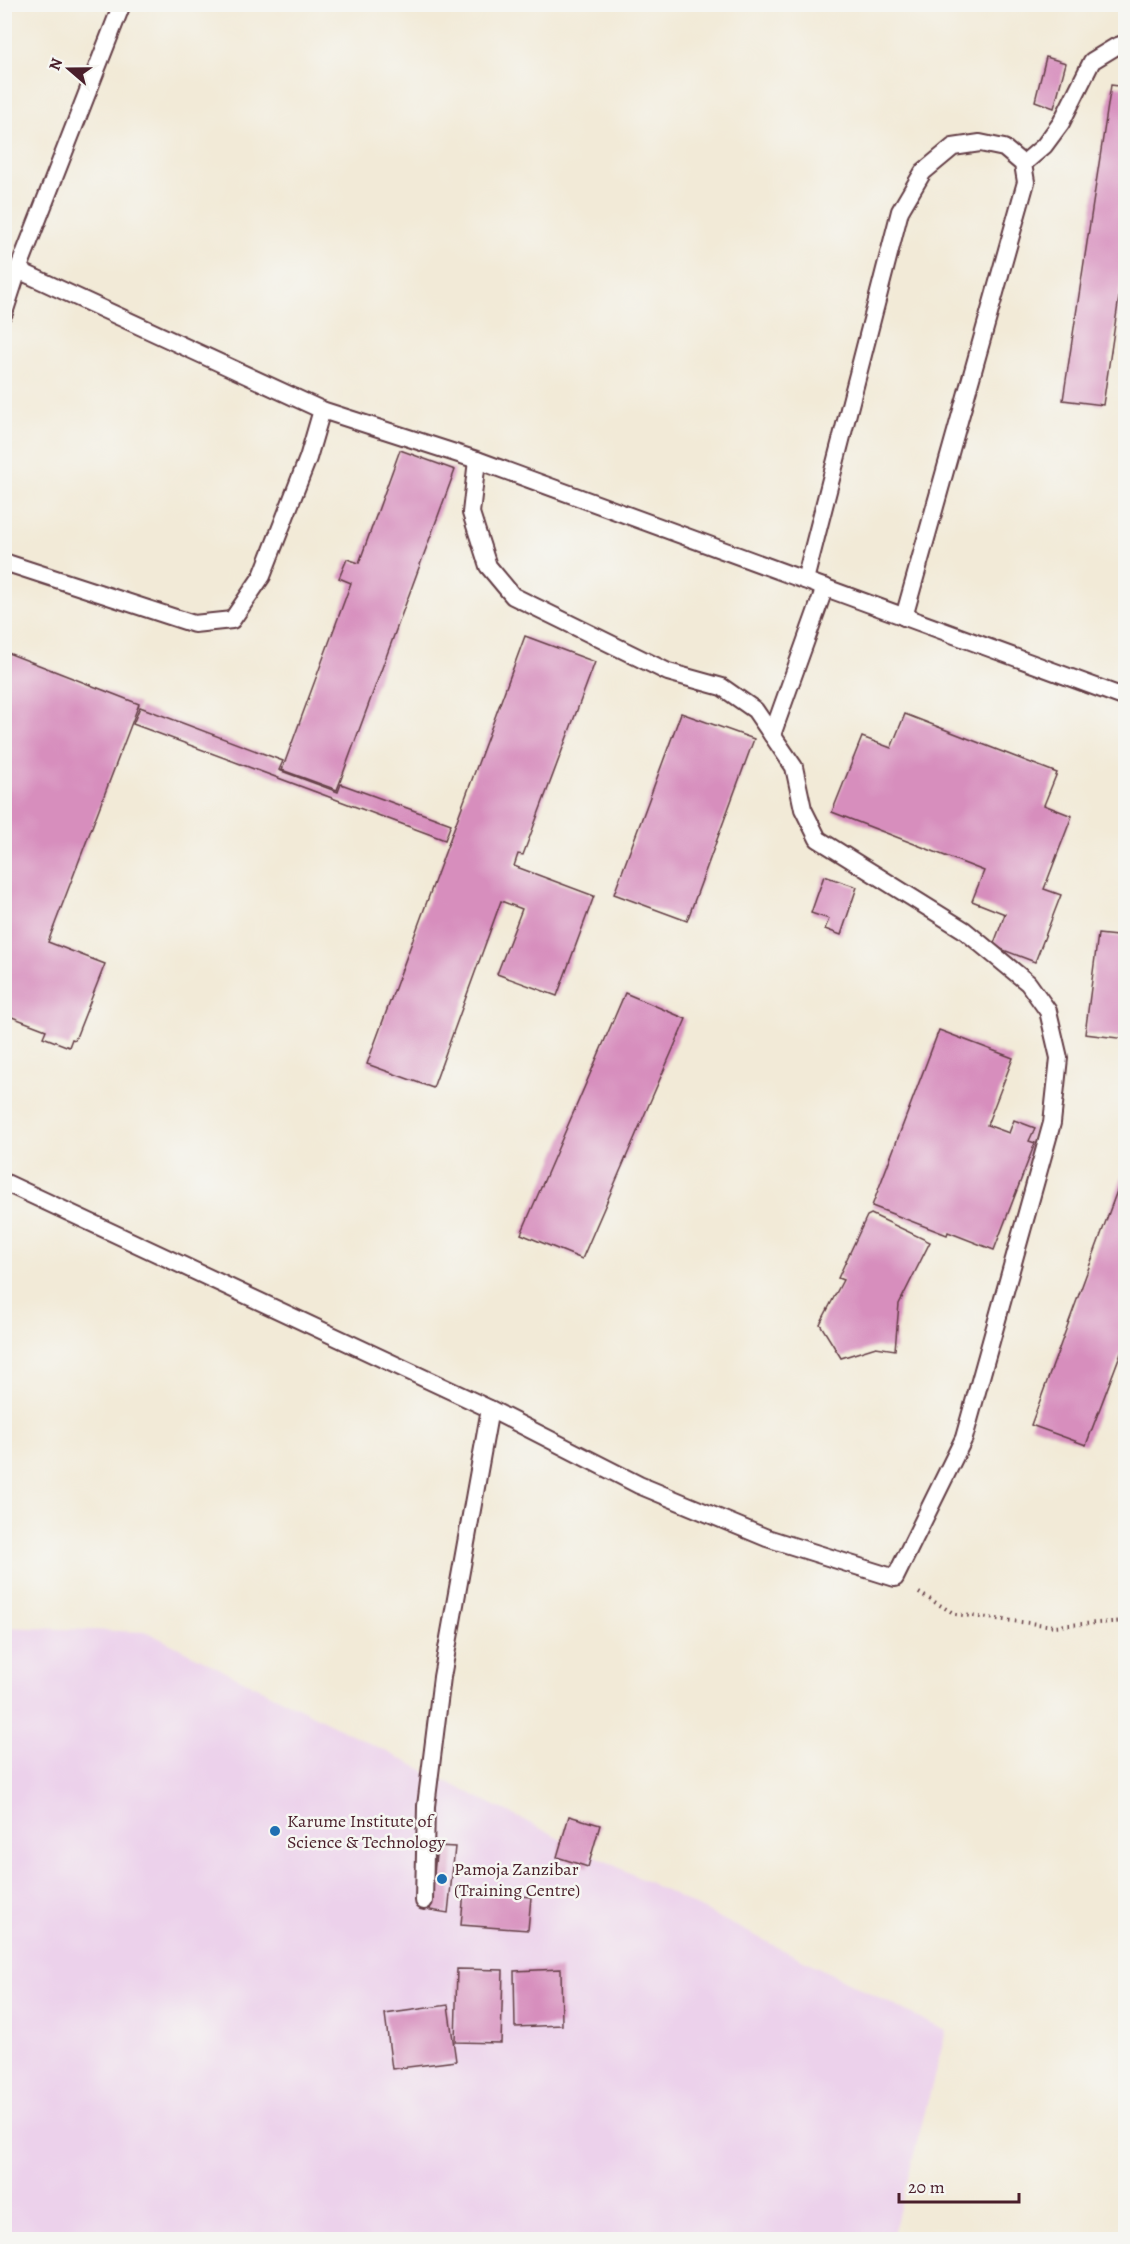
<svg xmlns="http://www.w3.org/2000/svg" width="1130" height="2244" viewBox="0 0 1130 2244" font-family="Alegreya,serif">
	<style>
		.built { fill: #ecd1eb }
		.building { fill: #d78ebd }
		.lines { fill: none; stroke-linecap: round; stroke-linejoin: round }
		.service-casing { stroke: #633d45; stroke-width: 20 }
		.path { stroke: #633d45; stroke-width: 4; stroke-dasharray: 1.5 4.5; stroke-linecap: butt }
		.service { stroke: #fff; stroke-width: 16 }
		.poi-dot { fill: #1f6fb2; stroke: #f6f6f2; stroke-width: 2 }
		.labels { text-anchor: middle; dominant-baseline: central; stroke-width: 5; stroke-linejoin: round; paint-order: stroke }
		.poi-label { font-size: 18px; fill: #4a1f2b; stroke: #f6f6f2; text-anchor: start }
	</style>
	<rect width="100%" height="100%" fill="#f6f6f2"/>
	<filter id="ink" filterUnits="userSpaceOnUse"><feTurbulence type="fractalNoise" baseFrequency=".0167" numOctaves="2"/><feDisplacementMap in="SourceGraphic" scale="12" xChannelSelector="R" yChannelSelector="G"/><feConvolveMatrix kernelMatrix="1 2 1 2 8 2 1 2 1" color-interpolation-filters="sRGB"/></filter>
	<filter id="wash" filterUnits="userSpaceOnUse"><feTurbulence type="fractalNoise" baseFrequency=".008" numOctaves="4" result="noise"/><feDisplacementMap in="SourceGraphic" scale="24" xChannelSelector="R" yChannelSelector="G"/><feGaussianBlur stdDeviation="1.35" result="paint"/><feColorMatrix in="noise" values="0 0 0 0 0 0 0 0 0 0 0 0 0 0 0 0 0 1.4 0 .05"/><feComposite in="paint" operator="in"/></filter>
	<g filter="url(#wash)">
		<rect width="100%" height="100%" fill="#f2ead7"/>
		<path class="built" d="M 5,1627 L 147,1632 L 946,2031 L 892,2239 L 5,2240 Z"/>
		<g id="blocks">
			<g class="building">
				<path d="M 1046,57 L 1066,63 L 1054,108 L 1035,101 Z"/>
				<path d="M 1111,85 L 1126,87 L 1126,278 L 1122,277 L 1103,405 L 1063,400 Z"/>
				<path d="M 400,450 L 455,470 L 337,790 L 282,770 L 351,583 L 339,578 L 347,559 L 359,563 Z"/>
				<path d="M 525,636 L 595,662 L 523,855 L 518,854 L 514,866 L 594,896 L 557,996 L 497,974 L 522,909 L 501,901 L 433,1088 L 367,1064 Z"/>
				<path d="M 8,653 L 139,704 L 48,942 L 105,964 L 75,1040 L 72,1039 L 69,1047 L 43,1037 L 46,1030 L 4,1014 L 4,663 Z"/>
				<path d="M 140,707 L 283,761 L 279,770 L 338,792 L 341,784 L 451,824 L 445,840 L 133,724 Z"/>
				<path d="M 681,713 L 754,739 L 687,921 L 614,894 Z"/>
				<path d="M 905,714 L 1057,773 L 1044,805 L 1072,816 L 1044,889 L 1061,895 L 1035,962 L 993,946 L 1005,914 L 972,901 L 984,871 L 832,812 L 862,737 L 891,748 Z"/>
				<path d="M 824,876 L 857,887 L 841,935 L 825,929 L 829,919 L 811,913 Z"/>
				<path d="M 1098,934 L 1126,937 L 1126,1039 L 1085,1034 Z"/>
				<path d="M 625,993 L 686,1019 L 582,1259 L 521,1234 Z"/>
				<path d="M 939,1030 L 1013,1058 L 987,1125 L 1009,1133 L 1014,1120 L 1035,1128 L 1029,1141 L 1035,1143 L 994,1250 L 948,1232 L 947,1235 L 872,1206 Z"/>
				<path d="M 1125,1169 L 1126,1339 L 1086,1445 L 1031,1425 Z"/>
				<path d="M 871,1214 L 930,1242 L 899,1304 L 895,1350 L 876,1347 L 841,1358 L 820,1324 L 843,1280 L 838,1278 L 867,1216 Z"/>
				<path d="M 569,1816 L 600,1825 L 588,1867 L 557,1857 Z"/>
				<path d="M 437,1846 L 455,1847 L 448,1913 L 430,1910 Z"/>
				<path d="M 464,1891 L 531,1897 L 528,1930 L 461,1925 Z"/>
				<path d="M 457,1969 L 503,1970 L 501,2043 L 455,2042 Z"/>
				<path d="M 561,1969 L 562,2025 L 515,2027 L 514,1971 Z"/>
				<path d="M 448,2005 L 456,2061 L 392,2069 L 385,2014 Z"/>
			</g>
		</g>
	</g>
	<g filter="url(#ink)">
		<use href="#blocks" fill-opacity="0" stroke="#633d45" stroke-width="1.5"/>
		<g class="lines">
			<defs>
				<g id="service">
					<path d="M 1023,164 L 1044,146 L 1061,123 L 1092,61 L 1115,47 L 1126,43"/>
					<path d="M 4,313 L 18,270"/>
					<path d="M 477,460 L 1126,698"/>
					<path d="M 4,562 L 194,624 L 232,620 L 262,576 L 308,458 L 322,410 L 18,270 L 122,4"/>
					<path d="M 805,580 L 900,211 L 923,172 L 953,147 L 980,143 L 1004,148 L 1023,164 L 1026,182 L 904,617"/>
					<path d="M 772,735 L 825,587"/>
					<path d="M 4,1182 L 490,1409 L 639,1485 L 767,1538 L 895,1578 L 964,1438 L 1052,1123 L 1059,1058 L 1048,1011 L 1028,983 L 964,930 L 818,839 L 803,809 L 794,767 L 755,710 L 722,687 L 668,672 L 513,596 L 488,566 L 471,513 L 477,460 L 322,410"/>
					<path d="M 424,1901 L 426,1806 L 442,1677 L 490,1409"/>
				</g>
			</defs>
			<use href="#service" class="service-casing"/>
			<path class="path" d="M 919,1593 L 955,1614 L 1054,1626 L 1126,1621"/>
			<use href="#service" class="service"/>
		</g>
	</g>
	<g class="poi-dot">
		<circle cx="275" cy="1831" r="6"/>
		<circle cx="442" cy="1879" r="6"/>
	</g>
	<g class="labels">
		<g class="poi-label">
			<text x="287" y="1821">Karume Institute of<tspan x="287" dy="21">Science &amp; Technology</tspan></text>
			<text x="454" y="1869">Pamoja Zanzibar<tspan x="454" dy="21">(Training Centre)</tspan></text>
		</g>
	</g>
	<rect width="1130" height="2244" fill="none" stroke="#f6f6f2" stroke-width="24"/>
	<g transform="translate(69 69) rotate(290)" stroke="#f6f6f2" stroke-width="4.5" paint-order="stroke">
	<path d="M0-4.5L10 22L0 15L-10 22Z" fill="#4a1f2b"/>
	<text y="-9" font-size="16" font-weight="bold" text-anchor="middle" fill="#4a1f2b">N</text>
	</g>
	<path d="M899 2193v9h120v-9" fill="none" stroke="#4a1f2b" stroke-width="3"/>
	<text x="908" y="2193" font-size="18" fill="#4a1f2b" stroke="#f6f6f2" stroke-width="4.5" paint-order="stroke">20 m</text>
</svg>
